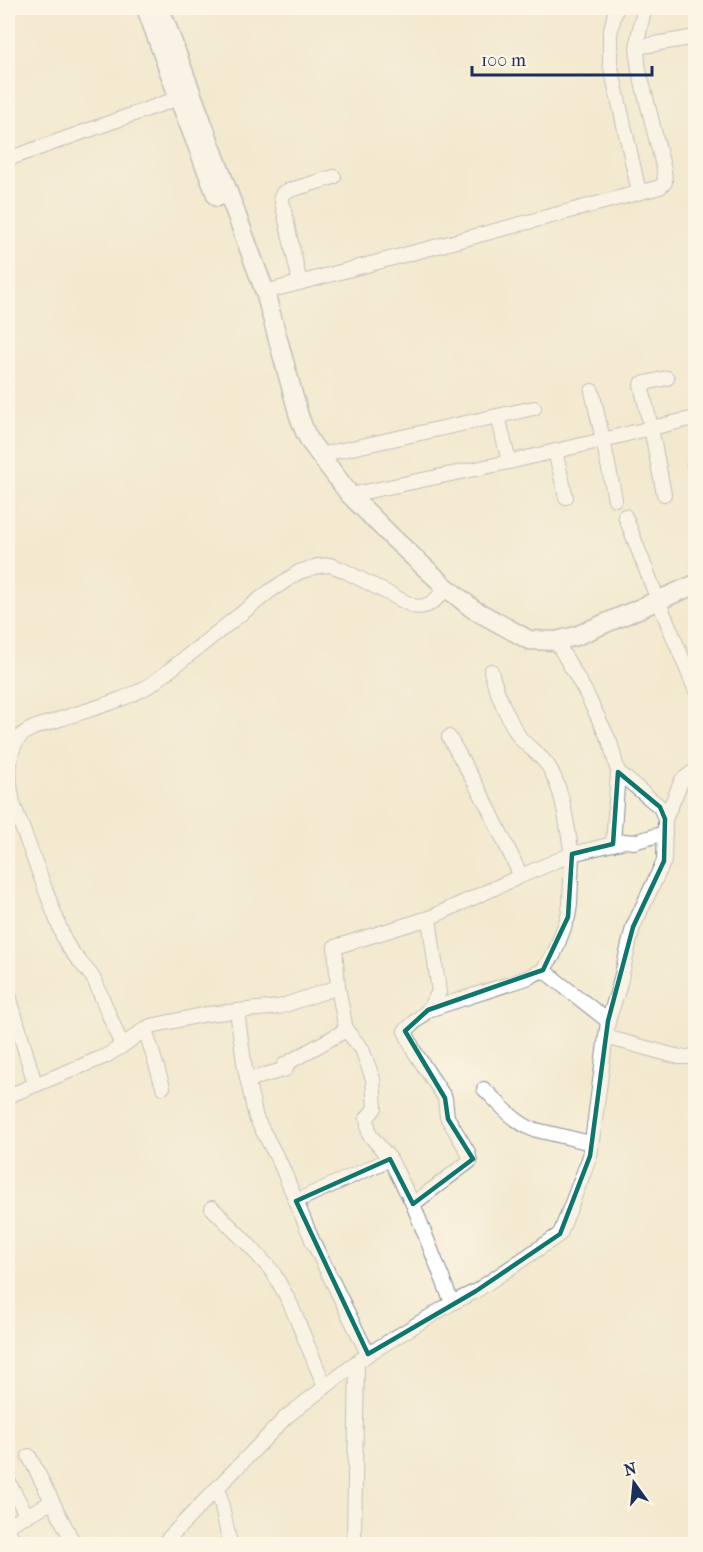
<svg xmlns="http://www.w3.org/2000/svg" width="703" height="1552" viewBox="0 0 703 1552" font-family="'IM FELL French Canon',serif">
	<style>
		.lines { fill: none; stroke-linecap: round; stroke-linejoin: round }
		.minor-casing { stroke: #878c96; stroke-width: 16 }
		.major-casing { stroke: #878c96; stroke-width: 21 }
		.minor { stroke: #fff; stroke-width: 14 }
		.major { stroke: #fff; stroke-width: 18 }
		.marked { fill: none; stroke: #0f766e; stroke-width: 4.5; stroke-linejoin: round }
	</style>
	<rect width="100%" height="100%" fill="#fcf5e5"/>
	<filter id="ink" filterUnits="userSpaceOnUse"><feTurbulence type="fractalNoise" baseFrequency=".0167" numOctaves="2"/><feDisplacementMap in="SourceGraphic" scale="12" xChannelSelector="R" yChannelSelector="G"/><feConvolveMatrix kernelMatrix="1 2 1 2 8 2 1 2 1" color-interpolation-filters="sRGB"/></filter>
	<filter id="wash" filterUnits="userSpaceOnUse"><feTurbulence type="fractalNoise" baseFrequency=".008" numOctaves="4" result="noise"/><feDisplacementMap in="SourceGraphic" scale="24" xChannelSelector="R" yChannelSelector="G"/><feGaussianBlur stdDeviation="1.35" result="paint"/><feColorMatrix in="noise" values="0 0 0 0 0 0 0 0 0 0 0 0 0 0 0 0 0 1.4 0 .05"/><feComposite in="paint" operator="in"/></filter>
	<g filter="url(#wash)">
		<rect width="100%" height="100%" fill="#f3e9cf"/>
	</g>
	<g filter="url(#ink)">
		<g class="lines">
			<defs>
				<g id="minor">
					<path d="M 616,8 L 610,34 L 610,63 L 639,192"/>
					<path d="M 637,47 L 696,37"/>
					<path d="M 8,159 L 187,95"/>
					<path d="M 300,283 L 281,197 L 283,193 L 287,191 L 334,177"/>
					<path d="M 265,292 L 660,187 L 665,182 L 664,170 L 639,70 C 635,47 639,29 645,8"/>
					<path d="M 667,378 L 641,384 L 651,428 L 695,418"/>
					<path d="M 592,391 L 603,440 L 651,428 L 664,494"/>
					<path d="M 498,416 L 509,462"/>
					<path d="M 555,451 L 566,497"/>
					<path d="M 320,455 L 534,408"/>
					<path d="M 694,464 L 696,470"/>
					<path d="M 350,495 L 509,462 L 603,440 L 615,499"/>
					<path d="M 625,516 L 658,600 L 696,691"/>
					<path d="M 556,641 L 585,691 L 610,742 L 618,772 L 660,807 L 665,819"/>
					<path d="M 491,671 C 495,689 510,724 521,739 C 530,749 544,757 550,769 C 565,796 566,824 572,854 L 521,876"/>
					<path d="M 613,844 L 618,772"/>
					<path d="M 429,918 L 335,947 L 338,987 L 346,1030 L 362,1049 L 373,1079 L 375,1108 L 367,1118 L 369,1134 L 390,1159 L 413,1204 L 452,1303"/>
					<path d="M 543,970 L 608,1021"/>
					<path d="M 8,992 L 35,1084"/>
					<path d="M 428,1010 L 527,978 L 543,970 L 554,954 L 568,917 L 570,904 L 572,854 L 625,841 L 634,842 L 665,833"/>
					<path d="M 237,1011 L 245,1069 L 256,1118 L 281,1165 L 313,1242 L 368,1354"/>
					<path d="M 145,1029 L 163,1087"/>
					<path d="M 606,1037 L 679,1057 L 688,1057 L 696,1055"/>
					<path d="M 122,1046 L 95,981 C 86,966 71,955 64,939 L 14,806 C 9,787 5,755 19,738 C 28,727 47,724 60,719 C 91,709 124,701 152,684 L 270,591 L 299,572 L 318,566 L 330,565 L 341,569 L 413,606 C 429,610 437,598 447,588"/>
					<path d="M 284,1065 L 346,1030"/>
					<path d="M 248,1080 L 286,1069"/>
					<path d="M 484,1089 C 499,1103 513,1121 532,1129 L 591,1143"/>
					<path d="M 8,1096 L 106,1056 L 122,1046 L 145,1029 L 151,1026 L 207,1014 L 279,1007 L 338,987"/>
					<path d="M 296,1201 L 390,1159"/>
					<path d="M 413,1204 L 470,1161 L 468,1152 L 447,1117 L 445,1098 L 414,1051 L 405,1031 L 428,1010 L 439,992 L 429,918 L 521,876 L 486,803 L 449,737"/>
					<path d="M 212,1208 L 248,1244 L 273,1272 L 290,1303 L 325,1387"/>
					<path d="M 29,1456 L 74,1544"/>
					<path d="M 8,1481 L 27,1516"/>
					<path d="M 218,1488 L 230,1544"/>
					<path d="M 8,1525 L 52,1502"/>
					<path d="M 8,1531 L 17,1544"/>
					<path d="M 163,1544 L 286,1417 L 368,1354 L 452,1303 L 476,1291 L 560,1234 L 590,1156 L 608,1021 L 619,987 L 633,927 L 664,861 L 665,819 L 682,780 L 696,770"/>
					<path d="M 349,1544 L 354,1536 L 357,1362"/>
				</g>
				<g id="major">
					<path d="M 146,8 L 179,99 L 217,197"/>
					<path d="M 160,8 L 265,292 L 299,416 L 305,432 L 311,443 L 350,495 L 394,539 L 447,588 L 473,609 L 529,640 L 556,641 L 576,636 L 696,584"/>
				</g>
			</defs>
			<use href="#minor" class="minor-casing"/>
			<use href="#major" class="major-casing"/>
			<use href="#minor" class="minor"/>
			<use href="#major" class="major"/>
		</g>
	</g>
	<path d="M0 0H703V1552H0ZM 618,772 L 660,807 L 665,819 L 664,861 L 633,927 L 608,1021 L 590,1156 L 560,1234 L 476,1291 L 368,1354 L 296,1201 L 390,1159 L 413,1204 L 473,1159 L 448,1119 L 445,1098 L 405,1031 L 428,1010 L 543,970 L 568,917 L 572,854 L 613,844 Z" fill="#f3e9cf" fill-opacity=".55" fill-rule="evenodd"/>
	<path class="marked" d="M 618,772 L 660,807 L 665,819 L 664,861 L 633,927 L 608,1021 L 590,1156 L 560,1234 L 476,1291 L 368,1354 L 296,1201 L 390,1159 L 413,1204 L 473,1159 L 448,1119 L 445,1098 L 405,1031 L 428,1010 L 543,970 L 568,917 L 572,854 L 613,844 Z"/>
	<rect width="703" height="1552" fill="none" stroke="#fcf5e5" stroke-width="30"/>
	<g transform="translate(634 1483) rotate(345)" stroke="#fcf5e5" stroke-width="4.5" paint-order="stroke">
	<path d="M0-4.5L10 22L0 15L-10 22Z" fill="#1b2f5e"/>
	<text y="-9" font-size="16" font-weight="bold" text-anchor="middle" fill="#1b2f5e">N</text>
	</g>
	<path d="M472 66v9h180v-9" fill="none" stroke="#1b2f5e" stroke-width="3"/>
	<text x="481" y="66" font-size="18" fill="#1b2f5e" stroke="#fcf5e5" stroke-width="4.5" paint-order="stroke">100 m</text>
</svg>
